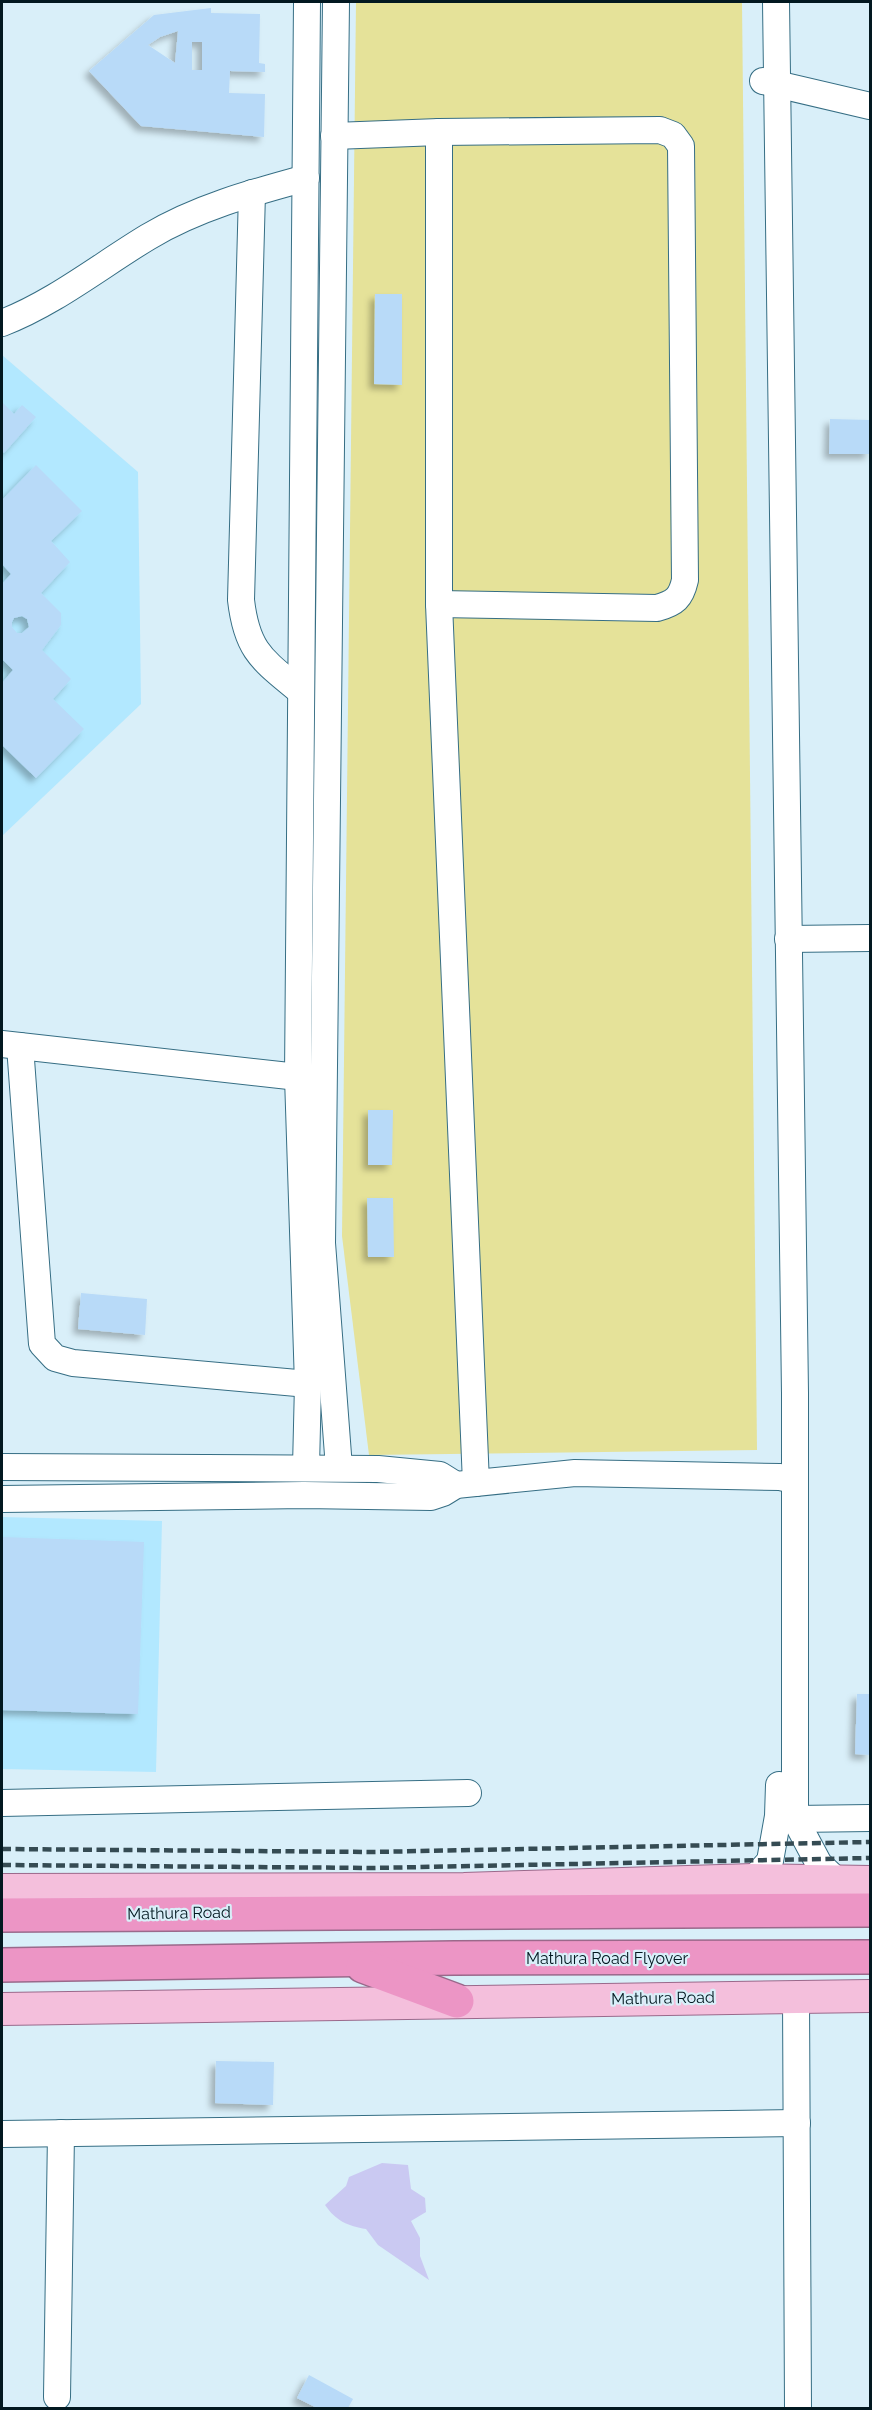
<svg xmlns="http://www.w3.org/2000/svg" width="872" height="2410" viewBox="0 0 872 2410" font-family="Raleway,sans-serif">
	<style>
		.built { fill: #b2e8ff }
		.green { fill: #e5e299 }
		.water { fill: #cac9f2 }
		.building { fill: #b8daf8; fill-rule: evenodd; filter: url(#shadow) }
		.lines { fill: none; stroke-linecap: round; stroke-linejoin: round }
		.minor-casing { stroke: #366e84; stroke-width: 28 }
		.major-casing { stroke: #9a698b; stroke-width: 34 }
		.highway-casing { stroke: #9a698b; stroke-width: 36 }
		.minor { stroke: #fff; stroke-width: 26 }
		.major { stroke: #f4bfdc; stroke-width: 32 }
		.highway { stroke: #ec95c5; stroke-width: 33 }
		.rail { stroke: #354b53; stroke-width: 4.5; stroke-dasharray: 9 4.5; stroke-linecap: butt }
		.labels { text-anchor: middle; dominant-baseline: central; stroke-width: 4.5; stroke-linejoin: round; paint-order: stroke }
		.street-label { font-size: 16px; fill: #021820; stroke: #d9eff9 }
	</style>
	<defs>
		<filter id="shadow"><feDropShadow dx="-5" dy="5" stdDeviation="3" flood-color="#0004"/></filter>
	</defs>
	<rect width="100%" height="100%" fill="#d9eff9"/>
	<g class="built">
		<path d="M 2,355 L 138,472 L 141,704 L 2,836 Z"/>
		<path d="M 2,1517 L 162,1521 L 156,1772 L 2,1769 Z"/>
	</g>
	<path class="green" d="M 356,2 L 742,2 L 757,1450 L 369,1455 L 342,1236 Z"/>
	<path class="water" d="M 382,2163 L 408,2165 L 411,2189 L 425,2198 L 426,2212 L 411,2221 L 420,2238 L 420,2256 L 429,2280 L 378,2245 L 366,2229 C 348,2226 336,2221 325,2205 L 346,2186 L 349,2177 Z"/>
	<g class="building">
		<path d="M 211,8 L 211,13 L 260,14 L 259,63 L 265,64 L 265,72 L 230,71 L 229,93 L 265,94 L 264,137 L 141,126 L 89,71 L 154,15 ZM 178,31 L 175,63 L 148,45 L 160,37 ZM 192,42 L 202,42 L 202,70 L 192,70 Z"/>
		<path d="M 375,294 L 402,294 L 402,385 L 374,384 Z"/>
		<path d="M 2,402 L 14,414 L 22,405 L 36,417 L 4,453 L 2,451 Z"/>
		<path d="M 830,419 L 870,420 L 870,454 L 829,454 Z"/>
		<path d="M 36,465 L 82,511 L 51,541 L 70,562 L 41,593 L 61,613 L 61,625 L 42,650 L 71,679 L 53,699 L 84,729 L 36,778 L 2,745 L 2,683 L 13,670 L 2,659 L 2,584 L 11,574 L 2,564 L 2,500 ZM 22,616 L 27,619 L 29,627 L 22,633 L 17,633 L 12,627 L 12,622 L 14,618 Z"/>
		<path d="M 368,1110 L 393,1110 L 392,1165 L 368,1165 Z"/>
		<path d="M 367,1198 L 393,1198 L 394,1257 L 368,1257 Z"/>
		<path d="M 81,1293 L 147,1299 L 145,1335 L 78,1329 Z"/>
		<path d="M 2,1537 L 144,1542 L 138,1714 L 2,1710 Z"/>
		<path d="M 857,1694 L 870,1694 L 870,1755 L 855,1754 Z"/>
		<path d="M 216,2061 L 274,2062 L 273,2105 L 215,2103 Z"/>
		<path d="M 309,2375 L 353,2399 L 348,2408 L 317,2408 L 297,2398 Z"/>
	</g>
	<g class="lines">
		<defs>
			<g id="minor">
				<path d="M 336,2 L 322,1243 L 339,1468"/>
				<path d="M 776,2 L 795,1393 L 795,1819 L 819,1864 L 838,1882"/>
				<path d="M 763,81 L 870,106"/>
				<path d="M 439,132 L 439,604 L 476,1483"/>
				<path d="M 334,136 L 439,132 L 660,130 L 673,135 L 681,146 L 685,580 C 681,598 675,603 657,608 L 439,604"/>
				<path d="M 252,193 L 241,600 C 247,652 263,660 301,692"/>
				<path d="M 2,323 C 54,303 100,266 148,237 C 196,208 251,193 306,178"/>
				<path d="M 788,939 L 870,938"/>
				<path d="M 2,1044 L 298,1077"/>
				<path d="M 20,1046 L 42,1344 L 55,1358 L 73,1363 L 308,1384"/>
				<path d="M 2,1467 L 378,1469 L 440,1475 L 456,1485"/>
				<path d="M 306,1467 L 308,1384 L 298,1077 L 307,2"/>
				<path d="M 2,1499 L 304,1495 L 431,1497 L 443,1493 L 456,1485 L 575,1473 L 780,1477 L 794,1480"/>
				<path d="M 2,1803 L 468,1793"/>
				<path d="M 795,1819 L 870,1818"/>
				<path d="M 753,1880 L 770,1861 L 778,1816 L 779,1785"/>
				<path d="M 796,1997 L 798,2408"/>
				<path d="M 2,2134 L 797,2123"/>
				<path d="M 57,2397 L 61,2133"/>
			</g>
			<g id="major">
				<path d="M 2,1890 L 464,1889 L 753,1880 L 870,1882"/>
				<path d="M 2,2009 L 870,1996"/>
			</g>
			<g id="highway">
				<path d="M 2,1915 L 870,1910"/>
				<path d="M 2,1965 L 454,1958 L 870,1957"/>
				<path d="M 363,1966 L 457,2001"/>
			</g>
		</defs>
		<use href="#minor" class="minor-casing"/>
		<use href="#major" class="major-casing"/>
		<use href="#highway" class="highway-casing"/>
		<use href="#minor" class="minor"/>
		<use href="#major" class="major"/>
		<use href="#highway" class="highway"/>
		<g class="rail">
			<path d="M 2,1849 L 372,1852 L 870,1842"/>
			<path d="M 2,1865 L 373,1868 L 870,1858"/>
		</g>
	</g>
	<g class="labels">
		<g class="street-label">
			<text transform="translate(179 1913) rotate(-1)">Mathura Road</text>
			<text x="607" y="1958">Mathura Road Flyover</text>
			<text transform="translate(663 1998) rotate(-1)">Mathura Road</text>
		</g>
	</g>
	<rect width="872" height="2410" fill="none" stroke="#021820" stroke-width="6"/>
</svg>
